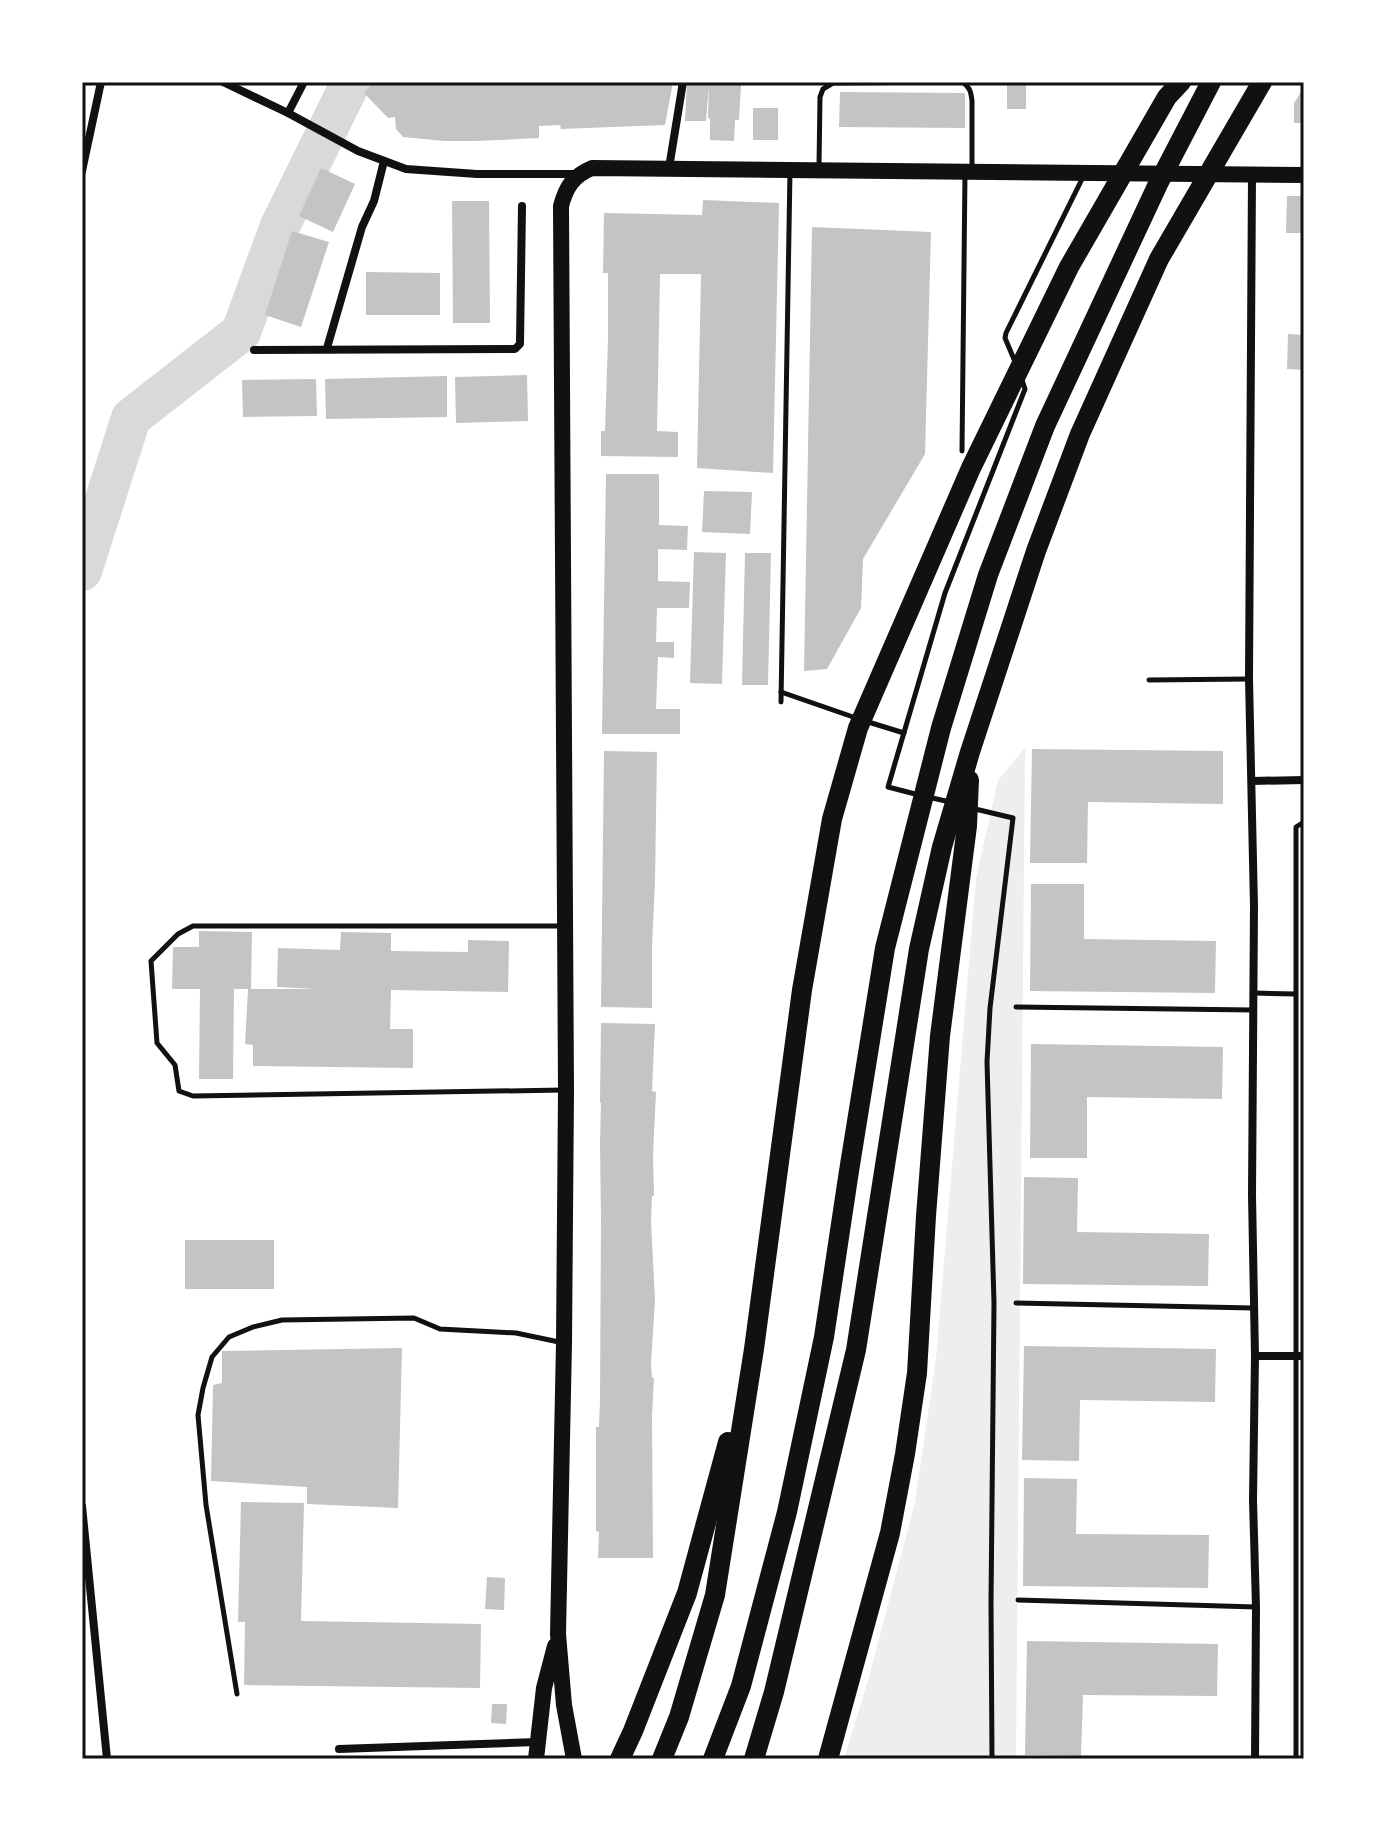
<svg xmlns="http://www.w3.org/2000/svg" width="1386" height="1841" viewBox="0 0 1386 1841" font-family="Mulish,sans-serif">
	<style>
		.green { fill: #eee }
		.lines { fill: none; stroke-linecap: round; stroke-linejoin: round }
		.river { stroke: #d9d9d9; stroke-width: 40 }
		.building { fill: #c4c4c4 }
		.service { stroke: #111; stroke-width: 5 }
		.minor { stroke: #111; stroke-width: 8 }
		.secondary { stroke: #111; stroke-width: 16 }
		.motorway { stroke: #111; stroke-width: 20 }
		.neatline { fill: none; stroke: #111; stroke-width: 3 }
	</style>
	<rect width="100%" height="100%" fill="#fff"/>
	<path class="green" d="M 1025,748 L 1016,1759 L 844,1759 L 869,1677 L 915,1502 L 936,1358 L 976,878 L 998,780 Z"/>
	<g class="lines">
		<path class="river" d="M 82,571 L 131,418 L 241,332 L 280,226 L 351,82"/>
	</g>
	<g class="building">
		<path d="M 374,82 L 673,82 L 665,125 L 561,129 L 560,125 L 539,126 L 539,138 L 476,141 L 444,141 L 403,137 L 396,129 L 395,117 L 388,118 L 364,93 Z"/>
		<path d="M 687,82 L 781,82 L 781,85 L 741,85 L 739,120 L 735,120 L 734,141 L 710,140 L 710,119 L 708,118 L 709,85 L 706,121 L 685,121 Z"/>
		<rect x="1007" y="82" width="19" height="27"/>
		<path d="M 1304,87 L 1304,123 L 1294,123 L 1294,103 Z"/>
		<path d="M 840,92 L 965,93 L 965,128 L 839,127 Z"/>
		<rect x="753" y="108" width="25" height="32"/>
		<path d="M 321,168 L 355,184 L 333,232 L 299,216 Z"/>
		<path d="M 1287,196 L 1304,196 L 1304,233 L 1286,233 Z"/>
		<path d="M 703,200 L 779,203 L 773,473 L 697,468 L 701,274 L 660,274 L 657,431 L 678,432 L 678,457 L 601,456 L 601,431 L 605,431 L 608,340 L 608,273 L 603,273 L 604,213 L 702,215 Z"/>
		<path d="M 452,201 L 489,201 L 490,323 L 453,323 Z"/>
		<path d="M 812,227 L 931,232 L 925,454 L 863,559 L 861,608 L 827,669 L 804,671 Z"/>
		<path d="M 292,231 L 329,242 L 301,327 L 265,315 Z"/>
		<path d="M 366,272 L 440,273 L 440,315 L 366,315 Z"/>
		<path d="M 1288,334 L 1304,335 L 1304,370 L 1287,369 Z"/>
		<path d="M 527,375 L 528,421 L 456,423 L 455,377 Z"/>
		<path d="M 447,376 L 447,417 L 326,419 L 325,379 Z"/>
		<path d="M 316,379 L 317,416 L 243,417 L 242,380 Z"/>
		<path d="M 606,474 L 659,474 L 659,525 L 688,526 L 687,550 L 658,549 L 658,581 L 690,582 L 689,608 L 657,608 L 656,642 L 674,642 L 674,658 L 658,657 L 656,709 L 680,709 L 680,734 L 602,734 Z"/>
		<path d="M 704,491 L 752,492 L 750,534 L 702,532 Z"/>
		<path d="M 694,552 L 726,553 L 722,684 L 690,683 Z"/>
		<path d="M 745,553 L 771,553 L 768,685 L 742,685 Z"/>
		<path d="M 1032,749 L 1223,751 L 1223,804 L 1088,802 L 1087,863 L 1030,863 Z"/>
		<path d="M 604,751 L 657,752 L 655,882 L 652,946 L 652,1008 L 601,1007 Z"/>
		<path d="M 1031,884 L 1084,884 L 1084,939 L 1216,941 L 1215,993 L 1030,991 Z"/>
		<path d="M 199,931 L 252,932 L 251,989 L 318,989 L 277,987 L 278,948 L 340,950 L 341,932 L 391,933 L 391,951 L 468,952 L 468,940 L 509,941 L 508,992 L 391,990 L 390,1029 L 413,1029 L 413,1068 L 253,1066 L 253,1045 L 245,1044 L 248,989 L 234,989 L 233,1079 L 199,1079 L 200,989 L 172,989 L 173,947 L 199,947 Z"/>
		<path d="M 601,1023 L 655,1024 L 652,1091 L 656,1092 L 653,1155 L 654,1196 L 652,1196 L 651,1221 L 655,1300 L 651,1363 L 652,1378 L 654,1377 L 652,1416 L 653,1558 L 598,1558 L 599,1532 L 596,1531 L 596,1427 L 599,1427 L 600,1401 L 601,1219 L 600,1143 L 601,1102 L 600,1103 Z"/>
		<path d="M 1031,1044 L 1223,1047 L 1222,1099 L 1087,1097 L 1087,1158 L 1030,1158 Z"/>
		<path d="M 1024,1177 L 1078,1178 L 1077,1232 L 1209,1234 L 1208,1286 L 1023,1284 Z"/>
		<rect x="185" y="1240" width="89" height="49"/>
		<path d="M 1024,1346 L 1216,1349 L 1215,1402 L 1080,1400 L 1079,1461 L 1022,1460 Z"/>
		<path d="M 402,1348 L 398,1508 L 307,1504 L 307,1487 L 211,1481 L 213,1385 L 222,1383 L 222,1351 Z"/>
		<path d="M 1024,1478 L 1077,1479 L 1076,1534 L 1209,1535 L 1208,1588 L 1023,1586 Z"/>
		<path d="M 241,1502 L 304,1503 L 301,1621 L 481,1624 L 480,1688 L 244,1685 L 245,1622 L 238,1622 Z"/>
		<path d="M 487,1577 L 505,1578 L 504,1610 L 485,1609 Z"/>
		<path d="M 1027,1641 L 1218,1644 L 1217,1696 L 1083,1695 L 1081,1756 L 1025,1755 Z"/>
		<path d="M 492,1704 L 507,1704 L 506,1724 L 491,1723 Z"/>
	</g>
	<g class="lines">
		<g class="service">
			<path d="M 819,166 L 820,97 L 823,89 L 833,83 L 962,82 C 970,87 971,92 972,101 L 972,170"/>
			<path d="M 1016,364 L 1005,338 L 1006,333 L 1084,175"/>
			<path d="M 962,451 L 965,173"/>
			<path d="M 1149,680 L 1248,679"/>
			<path d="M 781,692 L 856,718"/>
			<path d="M 781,702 L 790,171"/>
			<path d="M 865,721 L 904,733"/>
			<path d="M 919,795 L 888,787 L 945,593 L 1025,389 L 1021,377"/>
			<path d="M 928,797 L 950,802"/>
			<path d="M 971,808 L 1013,818 L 990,1008 L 987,1062 L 994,1303 L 991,1603 L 992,1759"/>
			<path d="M 563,926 L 193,926 L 178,934 L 151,961 L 157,1043 L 175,1065 L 179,1091 L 193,1096 L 563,1090"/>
			<path d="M 1254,993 L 1295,994"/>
			<path d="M 1016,1007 L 1253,1010"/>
			<path d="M 1016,1303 L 1253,1308"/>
			<path d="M 1018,1600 L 1256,1607"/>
			<path d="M 237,1694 L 206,1505 L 198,1415 L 203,1388 L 212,1357 L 229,1337 L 253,1327 L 282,1320 L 414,1318 L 440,1329 L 516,1333 L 559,1342"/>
			<path d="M 1296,1759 L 1296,827 L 1304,822"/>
		</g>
		<g class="minor">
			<path d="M 223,82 L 288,113 L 358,151 L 406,169 L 477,174 L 578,174"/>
			<path d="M 288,113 L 304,82"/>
			<path d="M 669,168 L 683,82"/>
			<path d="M 82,171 L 101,82"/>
			<path d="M 1252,175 L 1249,679 L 1254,906 L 1252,1195 L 1255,1356 L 1253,1500 L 1256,1607 L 1255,1759"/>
			<path d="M 327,348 L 362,227 L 374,201 L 384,161"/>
			<path d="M 254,350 L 515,349 L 520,344 L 522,206"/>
			<path d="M 1252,781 L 1304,780"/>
			<path d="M 1255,1356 L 1304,1356"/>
			<path d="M 82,1506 L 107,1759"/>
			<path d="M 339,1749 L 537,1742"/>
		</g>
		<g class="secondary">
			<path d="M 536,1759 L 544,1688 L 555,1646"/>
			<path d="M 574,1759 L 564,1705 L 558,1634 L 564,1343 L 566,1090 L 561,206 C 566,187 573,176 592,168 L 1304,175"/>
		</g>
		<g class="motorway">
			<path d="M 620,1759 L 633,1731 L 687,1593 L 728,1442"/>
			<path d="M 662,1759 L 679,1717 L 715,1595 L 754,1349 L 802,990 L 832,819 L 858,728 L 971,468 L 1069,267 L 1167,97 L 1181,82"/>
			<path d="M 713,1759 L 741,1686 L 787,1512 L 824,1337 L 849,1171 L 885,948 L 941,728 L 988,575 L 1045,426 L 1158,184 L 1211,82"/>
			<path d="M 754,1759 L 774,1692 L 856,1350 L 919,949 L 942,847 L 970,752 L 1036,551 L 1080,434 L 1159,259 L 1262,82"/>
			<path d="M 828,1759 L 890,1533 L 905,1454 L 917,1373 L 926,1216 L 940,1036 L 967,826 L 969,780"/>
		</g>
	</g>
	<rect width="1386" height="1841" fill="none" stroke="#ffffff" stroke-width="168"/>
	<rect x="84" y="84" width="1218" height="1673" class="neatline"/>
</svg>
